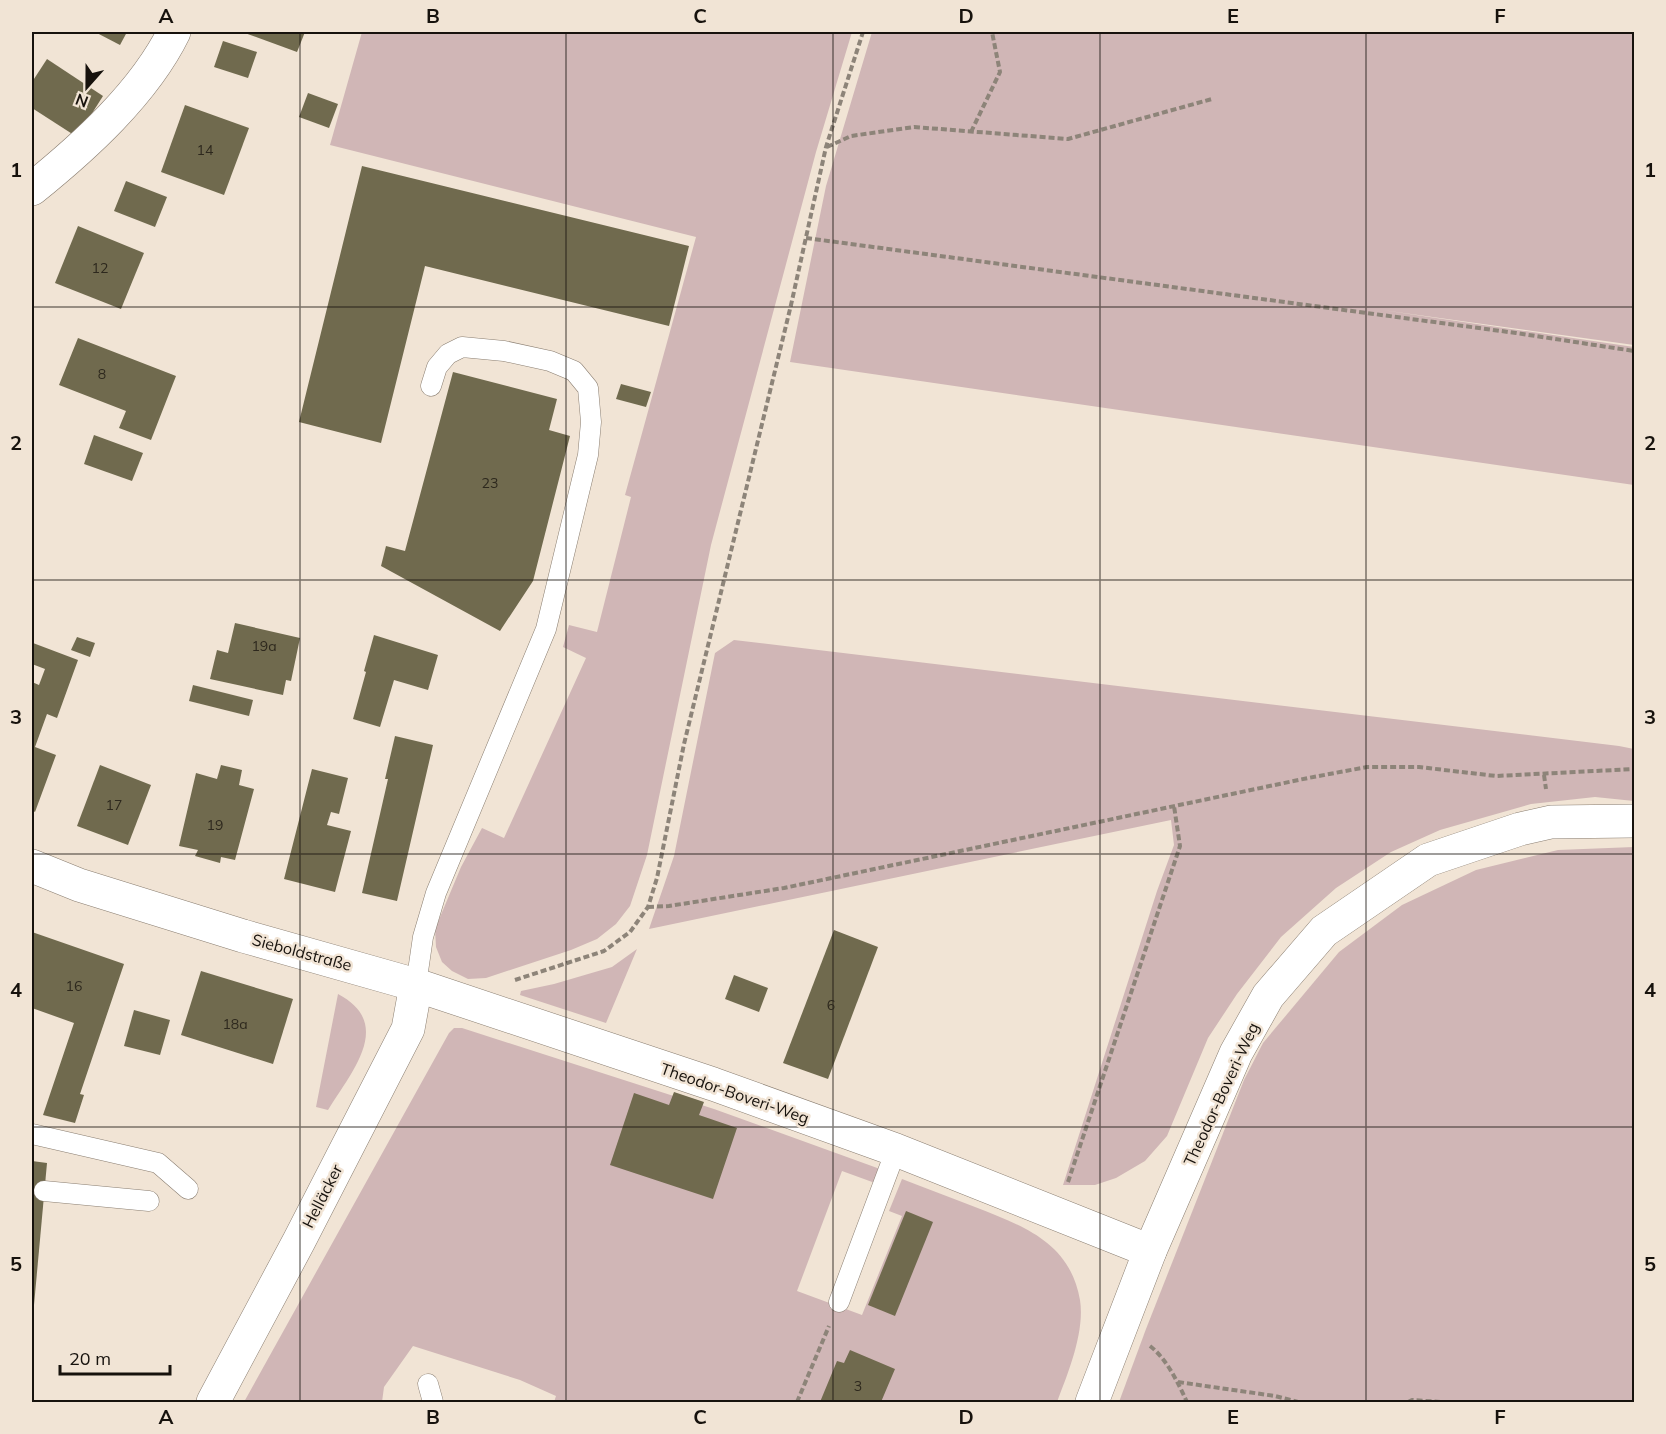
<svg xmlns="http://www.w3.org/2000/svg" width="1666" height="1434" viewBox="0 0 1666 1434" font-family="Mulish,sans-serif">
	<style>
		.green { fill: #d0b6b6 }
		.building { fill: #706a4e }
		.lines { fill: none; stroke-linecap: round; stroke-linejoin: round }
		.service-casing { stroke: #8a7e71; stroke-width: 21 }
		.minor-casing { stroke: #8a7e71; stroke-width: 34 }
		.path { stroke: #8d8479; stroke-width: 4; stroke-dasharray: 6 3; stroke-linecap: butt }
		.service { stroke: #fff; stroke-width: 20 }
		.minor { stroke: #fff; stroke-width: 33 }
		.grid { fill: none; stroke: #17120d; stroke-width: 1.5; stroke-opacity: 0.55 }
		.labels { text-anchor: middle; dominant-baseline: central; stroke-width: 5; stroke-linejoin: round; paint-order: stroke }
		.number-label { font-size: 14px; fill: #2d281d }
		.street-label { font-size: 16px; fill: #17120d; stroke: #f1e4d5 }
		.neatline { fill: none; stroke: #17120d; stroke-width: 2 }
		.grid-label { font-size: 20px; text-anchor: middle; font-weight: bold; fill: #17120d }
	</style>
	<rect width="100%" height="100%" fill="#f1e4d5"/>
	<g class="green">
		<path d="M 362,32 L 852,32 L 816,152 L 711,545 L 647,855 L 630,906 L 616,924 L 597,939 L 571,950 L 486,978 L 468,979 L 452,971 L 442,962 L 436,947 L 435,929 L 461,867 L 482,828 L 504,838 L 586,658 L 563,647 L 569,625 L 597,632 L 631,497 L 625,495 L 696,237 L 330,145 Z"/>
		<path d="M 872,32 L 1634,32 L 1634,345 L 1382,310 L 1634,347 L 1634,485 L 790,362 L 826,186 Z"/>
		<path d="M 734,640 L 1619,746 L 1634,749 L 1634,801 L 1595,797 L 1531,804 L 1440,830 L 1391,852 L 1336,888 L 1281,937 L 1237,994 L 1208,1038 L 1167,1136 L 1145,1161 L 1116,1178 L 1095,1185 L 1063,1185 L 1157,891 L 1174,845 L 1171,820 L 649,929 L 674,856 L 715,653 Z"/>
		<path d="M 1634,847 L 1634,1402 L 1119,1402 L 1146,1329 L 1244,1080 L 1263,1043 L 1339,952 L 1402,905 L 1476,870 L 1558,850 Z"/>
		<path d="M 637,949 L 606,1023 L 520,995 L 521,991 L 554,984 L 612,967 Z"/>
		<path d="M 338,994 C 395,1024 351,1072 328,1110 L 316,1107 Z"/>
		<path d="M 454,1028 L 462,1028 L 714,1109 L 880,1169 L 875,1183 L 842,1171 L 797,1291 L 862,1315 L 902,1216 L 889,1211 L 902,1179 C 926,1188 951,1198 975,1207 C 1023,1226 1070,1242 1080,1300 C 1085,1332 1068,1373 1057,1402 L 554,1402 L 556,1396 L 520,1380 L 413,1346 L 384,1387 L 382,1402 L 244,1402 L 449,1033 Z"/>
	</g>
	<g class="building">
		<path d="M 95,32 L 127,32 L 120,45 Z"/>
		<path d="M 242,32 L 305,32 L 297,52 Z"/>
		<path d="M 223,41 L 257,52 L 248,78 L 214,67 Z"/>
		<path d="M 47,59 L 103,96 L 77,137 L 32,108 L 32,82 Z"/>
		<path d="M 308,93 L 338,104 L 329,128 L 299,117 Z"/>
		<path d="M 185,105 L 249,128 L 224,195 L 161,172 Z"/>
		<path d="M 362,166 L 689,246 L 669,326 L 425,266 L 381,443 L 299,422 Z"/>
		<path d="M 126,181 L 167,197 L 155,227 L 114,211 Z"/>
		<path d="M 78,226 L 144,253 L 121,309 L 55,283 Z"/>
		<path d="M 78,338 L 176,376 L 151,440 L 119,428 L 126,411 L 59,385 Z"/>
		<path d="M 453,372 L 557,399 L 549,430 L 570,436 L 533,581 L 500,631 L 381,566 L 386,546 L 405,551 Z"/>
		<path d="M 621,384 L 651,392 L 646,407 L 616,399 Z"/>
		<path d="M 94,435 L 143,453 L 132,481 L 84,464 Z"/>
		<path d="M 235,623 L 300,638 L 291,681 L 286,680 L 283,695 L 210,679 L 217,650 L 228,653 Z"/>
		<path d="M 374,635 L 438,655 L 428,690 L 394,680 L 380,727 L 353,719 L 366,672 L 364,671 Z"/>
		<path d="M 77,637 L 95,643 L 90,657 L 71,650 Z"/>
		<path d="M 33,643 L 78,660 L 57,718 L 47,714 L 35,747 L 56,755 L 35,812 L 32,810 L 32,682 L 39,685 L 45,669 L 32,664 Z"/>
		<path d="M 193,685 L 253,700 L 249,716 L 189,701 Z"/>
		<path d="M 395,736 L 433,745 L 397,901 L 362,893 L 388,779 L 385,779 Z"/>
		<path d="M 100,765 L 151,785 L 128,845 L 77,826 Z"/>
		<path d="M 221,765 L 242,770 L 239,785 L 254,789 L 235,860 L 221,857 L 220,863 L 195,856 L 198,850 L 179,846 L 196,773 L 217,779 Z"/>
		<path d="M 312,769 L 348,778 L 339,814 L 331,812 L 327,825 L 351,831 L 335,892 L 284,879 Z"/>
		<path d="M 834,930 L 878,947 L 828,1079 L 783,1063 Z"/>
		<path d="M 32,932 L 124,964 L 80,1094 L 84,1095 L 75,1123 L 43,1115 L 74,1023 L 32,1008 Z"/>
		<path d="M 201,971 L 293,999 L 273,1064 L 181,1035 Z"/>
		<path d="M 734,975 L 768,988 L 759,1012 L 725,999 Z"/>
		<path d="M 134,1010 L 170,1020 L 160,1055 L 124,1046 Z"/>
		<path d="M 674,1092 L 704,1102 L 699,1115 L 737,1128 L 713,1199 L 610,1165 L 634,1093 L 669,1105 Z"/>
		<path d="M 32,1161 L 47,1163 L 33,1316 L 32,1316 Z"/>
		<path d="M 906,1211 L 933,1222 L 895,1316 L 868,1305 Z"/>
		<path d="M 850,1350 L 895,1369 L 881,1402 L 820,1402 L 837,1361 L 844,1363 Z"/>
	</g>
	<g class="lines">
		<defs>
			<g id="service">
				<path d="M 416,985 L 423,937 L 436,893 L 546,629 L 588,455 L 591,422 L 588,388 L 574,371 L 550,361 L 504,351 L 462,347 L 448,354 L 437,367 L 431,386"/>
				<path d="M 32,1134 L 158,1163 L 188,1189"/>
				<path d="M 44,1191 L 149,1201"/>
				<path d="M 839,1302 L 896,1150"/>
				<path d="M 428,1384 L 433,1402"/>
			</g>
			<g id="minor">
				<path d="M 32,189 C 84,147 144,93 174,32"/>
				<path d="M 32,866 L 79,885 L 243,936 L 416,985 L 713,1084 L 896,1150 L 1150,1251"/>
				<path d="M 213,1402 L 299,1241 L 408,1029 L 416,985"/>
				<path d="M 1092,1402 L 1150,1251 L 1236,1053 L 1268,996 L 1324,931 L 1428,860 L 1520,829 L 1551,822 L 1634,821"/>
			</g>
		</defs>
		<use href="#service" class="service-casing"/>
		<use href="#minor" class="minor-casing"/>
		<g class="path">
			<path d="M 971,132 L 1000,72 L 992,32"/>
			<path d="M 827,147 L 851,136 L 914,127 L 1068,139 L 1212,99"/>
			<path d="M 806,238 L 1516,333 L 1634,351"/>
			<path d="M 1544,775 L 1546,789"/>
			<path d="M 648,907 L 669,906 L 784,888 L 1308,778 L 1367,767 L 1419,767 L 1496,776 L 1634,769"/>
			<path d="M 515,980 L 604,951 L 630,932 L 648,907 L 657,878 L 684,744 L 791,305 L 826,147 L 863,32"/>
			<path d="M 1068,1182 L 1180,846 L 1174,806"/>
			<path d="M 1150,1346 C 1167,1359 1178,1383 1187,1402"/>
			<path d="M 1178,1382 L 1275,1396 L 1298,1402"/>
			<path d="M 797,1402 L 829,1326"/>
			<path d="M 1408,1402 L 1412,1400 L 1442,1402"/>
		</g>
		<use href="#service" class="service"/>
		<use href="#minor" class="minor"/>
	</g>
	<path class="grid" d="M 300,32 L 300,1402M 566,32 L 566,1402M 833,32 L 833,1402M 1100,32 L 1100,1402M 1366,32 L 1366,1402M 32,307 L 1634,307M 32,580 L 1634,580M 32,854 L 1634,854M 32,1127 L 1634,1127"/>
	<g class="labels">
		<g class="number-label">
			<text x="205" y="150">14</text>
			<text x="100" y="268">12</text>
			<text x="102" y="374">8</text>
			<text x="490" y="483">23</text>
			<text x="264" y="646">19a</text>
			<text x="114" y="805">17</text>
			<text x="215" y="825">19</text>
			<text x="74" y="986">16</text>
			<text x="831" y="1005">6</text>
			<text x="235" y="1024">18a</text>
			<text x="858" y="1386">3</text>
		</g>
		<g class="street-label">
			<text transform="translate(302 952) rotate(15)">Sieboldstraße</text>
			<text transform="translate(735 1093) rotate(19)">Theodor-Boveri-Weg</text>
			<text transform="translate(1221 1094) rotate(-65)">Theodor-Boveri-Weg</text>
			<text transform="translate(322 1196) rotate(-63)">Helläcker</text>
		</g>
	</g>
	<rect width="1666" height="1434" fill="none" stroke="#f1e4d5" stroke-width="66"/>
	<g transform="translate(87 87) rotate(201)" stroke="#f1e4d5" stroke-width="4.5" paint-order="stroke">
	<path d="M0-4.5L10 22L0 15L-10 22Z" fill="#17120d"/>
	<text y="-9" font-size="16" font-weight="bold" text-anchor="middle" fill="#17120d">N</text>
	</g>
	<path d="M60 1365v9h110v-9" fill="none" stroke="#17120d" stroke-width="3"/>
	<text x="69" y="1365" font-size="18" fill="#17120d" stroke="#f1e4d5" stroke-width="4.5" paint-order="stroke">20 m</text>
	<rect x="33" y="33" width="1600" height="1368" class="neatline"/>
	<g class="grid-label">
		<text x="166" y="23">A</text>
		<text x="433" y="23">B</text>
		<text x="700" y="23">C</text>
		<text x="966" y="23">D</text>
		<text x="1233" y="23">E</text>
		<text x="1500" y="23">F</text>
		<text x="16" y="177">1</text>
		<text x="1650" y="177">1</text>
		<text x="16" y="450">2</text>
		<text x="1650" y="450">2</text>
		<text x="16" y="724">3</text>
		<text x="1650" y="724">3</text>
		<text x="16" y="997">4</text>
		<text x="1650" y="997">4</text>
		<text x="16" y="1271">5</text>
		<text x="1650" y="1271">5</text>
		<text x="166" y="1424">A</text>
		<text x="433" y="1424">B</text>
		<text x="700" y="1424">C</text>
		<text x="966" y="1424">D</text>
		<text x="1233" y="1424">E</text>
		<text x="1500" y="1424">F</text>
	</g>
</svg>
